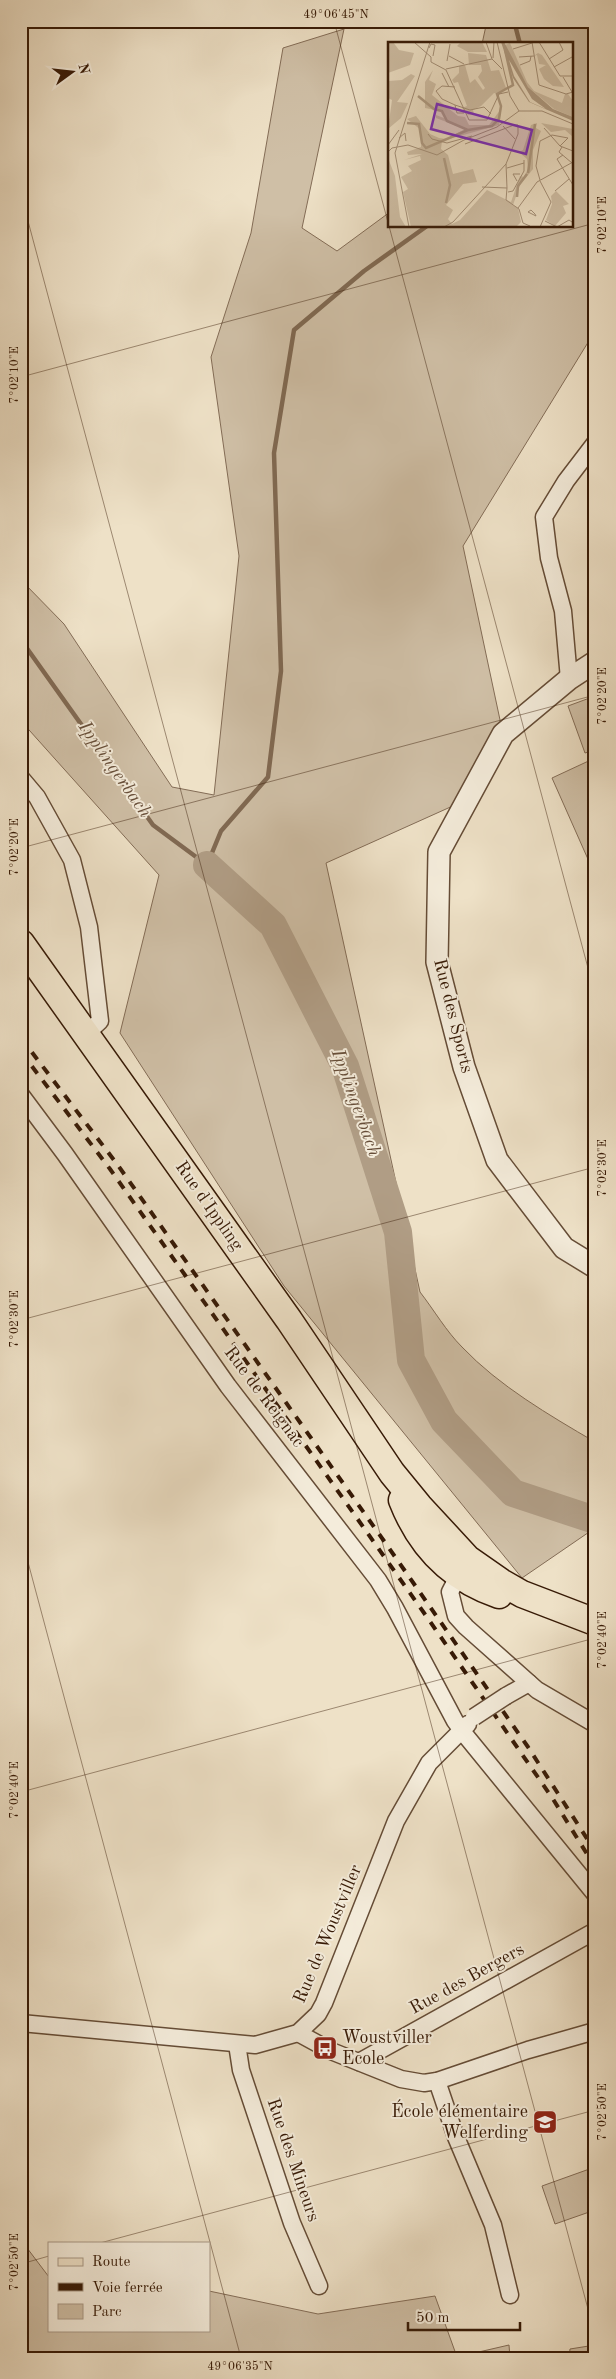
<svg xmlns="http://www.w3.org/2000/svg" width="616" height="2379" viewBox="0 0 616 2379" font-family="'Old Standard TT',serif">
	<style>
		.green { fill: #cfbfa6; stroke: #836c56 }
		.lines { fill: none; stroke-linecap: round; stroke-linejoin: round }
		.stream { stroke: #806952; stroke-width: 4.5 }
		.river { stroke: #b09d85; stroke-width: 28 }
		.minor-casing { stroke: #654c36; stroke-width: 19 }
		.tertiary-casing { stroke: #654c36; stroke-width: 24 }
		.primary-casing { stroke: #371a06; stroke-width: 29 }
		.minor { stroke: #f4ecdb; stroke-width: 16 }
		.tertiary { stroke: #f4ecdb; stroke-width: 21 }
		.primary { stroke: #eee1c7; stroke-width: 26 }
		.rail { stroke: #371a06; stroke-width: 4; stroke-dasharray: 9 9; stroke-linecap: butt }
		.minor-bridge-casing { stroke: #654c36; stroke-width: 19; stroke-linecap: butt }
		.minor-bridge { stroke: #f4ecdb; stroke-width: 16 }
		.ticks { fill: none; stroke: #371a06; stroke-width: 1; stroke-opacity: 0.45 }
		.labels { text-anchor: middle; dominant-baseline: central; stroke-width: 4; stroke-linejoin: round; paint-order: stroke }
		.street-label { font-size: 18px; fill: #371a06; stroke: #f4ecdb }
		.poi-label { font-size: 18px; fill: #371a06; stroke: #f4ecdb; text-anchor: start }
		.water-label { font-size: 19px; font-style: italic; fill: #674e39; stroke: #f4ecdb }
		.inset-river { fill: none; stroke: #b09d85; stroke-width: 2.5 }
		.inset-road { fill: none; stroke: #a5917a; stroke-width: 1 }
		.view { fill: #7b2cbf; fill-opacity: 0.15; stroke: #7b2cbf; stroke-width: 2.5 }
		.inset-edge { fill: none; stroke: #371a06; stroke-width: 2.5 }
		.neatline { fill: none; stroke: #371a06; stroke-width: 2 }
		.ticks-label { font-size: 12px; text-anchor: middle; fill: #371a06 }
	</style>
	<rect width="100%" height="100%" fill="#eee1c7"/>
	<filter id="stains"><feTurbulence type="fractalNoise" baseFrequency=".004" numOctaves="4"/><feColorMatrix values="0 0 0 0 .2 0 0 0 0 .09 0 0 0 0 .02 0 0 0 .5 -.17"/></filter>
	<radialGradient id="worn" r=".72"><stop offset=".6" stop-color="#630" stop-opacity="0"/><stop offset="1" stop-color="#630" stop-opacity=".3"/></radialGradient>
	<g class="green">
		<path d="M 487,21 L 595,21 L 595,331 L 463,546 L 503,734 L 466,800 L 326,863 L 420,1292 C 434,1310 446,1331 462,1347 C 499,1386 549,1415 595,1442 L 595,1528 L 522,1578 L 284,1286 L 120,1033 L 159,875 L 21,721 L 21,580 L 64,624 L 172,787 L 214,795 L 239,556 L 211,357 L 251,233 L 283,48 L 344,29 L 302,228 L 337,251 L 390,212 L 390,226 L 572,226 L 572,44 L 482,44 Z"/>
		<path d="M 595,696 L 595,750 L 585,753 L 568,706 Z"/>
		<path d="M 595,758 L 595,875 L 552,778 Z"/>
		<path d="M 595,2167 L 595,2210 L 555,2224 L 542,2186 Z"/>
		<path d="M 21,2240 L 49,2277 L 49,2330 L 209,2330 L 209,2291 L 318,2314 L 435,2296 L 457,2357 L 509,2345 L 510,2358 L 21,2358 Z"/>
		<path d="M 595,2345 L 595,2358 L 569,2358 L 570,2349 Z"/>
	</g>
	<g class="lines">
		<g class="stream">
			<path d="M 514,21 L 520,44"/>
			<path d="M 21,640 L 153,825 L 207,865 L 221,831 L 268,777 L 281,671 L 274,453 L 294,330 L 364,271 L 427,226"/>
		</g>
		<path class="river" d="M 207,865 L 273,925 L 345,1066 L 398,1232 L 411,1360 L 444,1421 L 513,1493 L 595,1520"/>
		<defs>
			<g id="minor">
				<path d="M 569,679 L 563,611 L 549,558 L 544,517 L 566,481 L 595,443"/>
				<path d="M 21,778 L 37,797 L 72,860 L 89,927 L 100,1021 L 87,1033"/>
				<path d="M 21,1095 L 65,1154 L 228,1386 L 378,1580 L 395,1608 L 455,1721 L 466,1736 L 595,1894"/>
				<path d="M 463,1567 L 450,1592 L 456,1616 L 466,1627 L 537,1690 L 595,1724"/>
				<path d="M 506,1696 L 529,1683"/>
				<path d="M 21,2023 L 255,2045 L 298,2033 L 318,2014 L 324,2003 L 396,1821 L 429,1763 L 468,1724"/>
				<path d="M 298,2033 L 331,2051 L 401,2079 L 424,2083 L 437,2081 L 528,2050 L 595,2031"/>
				<path d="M 237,2044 L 241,2070 L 292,2223 L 319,2286"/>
				<path d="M 359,2062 L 595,1931"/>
				<path d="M 437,2081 L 456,2137 L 493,2225 L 510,2295"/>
			</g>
			<path id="tertiary" d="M 595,662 L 569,679 L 503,734 L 439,852 L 437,962 L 464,1067 L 497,1160 L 564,1248 L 595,1267"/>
			<g id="primary">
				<path d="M 21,943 L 289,1320 L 392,1473 L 419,1506 L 468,1559 L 501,1582 L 522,1594 L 595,1622"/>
				<path d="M 402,1500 C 420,1546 452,1579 499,1595"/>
			</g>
		</defs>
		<use href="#minor" class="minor-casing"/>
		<use href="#tertiary" class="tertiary-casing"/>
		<use href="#primary" class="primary-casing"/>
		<use href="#minor" class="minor"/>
		<use href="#tertiary" class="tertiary"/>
		<use href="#primary" class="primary"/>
		<g class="rail">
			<path d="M 21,1038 L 117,1164 L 384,1541 L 528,1747 L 595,1851"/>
			<path d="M 21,1052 L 110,1169 L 429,1620 L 553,1799 L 595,1867"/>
		</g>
		<defs>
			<path id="minor-bridge" d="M 474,1717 L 506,1696"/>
		</defs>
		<use href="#minor-bridge" class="minor-bridge-casing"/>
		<use href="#minor-bridge" class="minor-bridge"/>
	</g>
	<path class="ticks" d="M 334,21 L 595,994M 21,195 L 595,2335M 21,377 L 595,223M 21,848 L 595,695M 21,1320 L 595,1167M 21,1536 L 241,2358M 21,1792 L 595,1638M 100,2243 L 595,2110M 21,2264 L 49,2256"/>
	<defs>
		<symbol id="bus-square" viewBox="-11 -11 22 22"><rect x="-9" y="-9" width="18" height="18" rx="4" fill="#8f2418" stroke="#f4ecdb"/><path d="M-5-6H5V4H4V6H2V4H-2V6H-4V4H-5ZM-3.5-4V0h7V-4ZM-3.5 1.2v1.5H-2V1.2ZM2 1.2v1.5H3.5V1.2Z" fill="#fff"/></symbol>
		<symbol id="school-square" viewBox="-11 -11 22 22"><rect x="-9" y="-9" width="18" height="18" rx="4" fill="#8f2418" stroke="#f4ecdb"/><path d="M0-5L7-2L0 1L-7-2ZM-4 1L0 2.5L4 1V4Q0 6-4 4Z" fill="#fff"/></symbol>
	</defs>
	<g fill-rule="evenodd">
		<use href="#bus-square" x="311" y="2034" width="28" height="28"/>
		<use href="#school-square" x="531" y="2108" width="28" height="28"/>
	</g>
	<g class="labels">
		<g class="street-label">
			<text transform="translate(453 1016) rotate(76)">Rue des Sports</text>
			<text transform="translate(209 1206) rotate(55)">Rue d'Ippling</text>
			<text transform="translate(264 1397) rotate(53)">Rue de Reignac</text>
			<text transform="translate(328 1934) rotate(-67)">Rue de Woustviller</text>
			<text transform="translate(467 1979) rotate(-29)">Rue des Bergers</text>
			<text transform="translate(293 2160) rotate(71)">Rue des Mineurs</text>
		</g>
		<g class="poi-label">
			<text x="342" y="2038">Woustviller<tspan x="342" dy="21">Ecole</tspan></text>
			<text x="528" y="2112" text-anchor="end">École élémentaire<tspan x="528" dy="21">Welferding</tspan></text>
		</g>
		<g class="water-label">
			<text transform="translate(114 770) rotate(55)">Ipplingerbach</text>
			<text transform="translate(355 1103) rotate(70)">Ipplingerbach</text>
		</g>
	</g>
	<g transform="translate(388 42)">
		<rect width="185" height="185" fill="#eee1c7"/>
		<path d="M 0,0 L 5,0 L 11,8 L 26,11 L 22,23 L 0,31 ZM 73,0 L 94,0 L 99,10 L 80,10 L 69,4 ZM 122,1 L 139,40 L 146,49 L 174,61 L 177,52 L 180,52 L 185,59 L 185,75 L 166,67 L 140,45 L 119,9 L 117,3 ZM 80,11 L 98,13 L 103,29 L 111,28 L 118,46 L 111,52 L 106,51 L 93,64 L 85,68 L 86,72 L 80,73 L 74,66 L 79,64 L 70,40 L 66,41 L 64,38 L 71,31 L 71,24 L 77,23 L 82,41 L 87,37 L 95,48 L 97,46 L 90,35 L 94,29 L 93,23 L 81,23 ZM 150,11 L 154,13 L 176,45 L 165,44 L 156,37 L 151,27 L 158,23 L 151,22 L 149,13 L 146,14 ZM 45,28 L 41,38 L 48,42 L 44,53 L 70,74 L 77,75 L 81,83 L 101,83 L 113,67 L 111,83 L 54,99 L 53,107 L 60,113 L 65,132 L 85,127 L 89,140 L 75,142 L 58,163 L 65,168 L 60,177 L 64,182 L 72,178 L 99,148 L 123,160 L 132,134 L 136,135 L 140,127 L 139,117 L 131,110 L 135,108 L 143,83 L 149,81 L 148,86 L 153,89 L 145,108 L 145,127 L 132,143 L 125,163 L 130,166 L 133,180 L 128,185 L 23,185 L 15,150 L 20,147 L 13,135 L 24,129 L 20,124 L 33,118 L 32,114 L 16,118 L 34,112 L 20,113 L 19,110 L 33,105 L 33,88 L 19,77 L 28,74 L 42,92 L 51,96 L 58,97 L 77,87 L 48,76 L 48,73 L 56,76 L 52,69 L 37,66 L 37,40 ZM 23,32 L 27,34 L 9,60 L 20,61 L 13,76 L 0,87 L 4,58 L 0,56 L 0,39 L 14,38 ZM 153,81 L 185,87 L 185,95 L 177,88 L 163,90 ZM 0,116 L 7,134 L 12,175 L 18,185 L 0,185 ZM 168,149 L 181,162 L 175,164 L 178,171 L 167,184 L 158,178 L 164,162 L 163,154 Z" fill="#cfbfa6"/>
		<path d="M 113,0 L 116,0 L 140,45 L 165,67 L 185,75 L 185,79 L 141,60 L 125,36 ZM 121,18 L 144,57 L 158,67 L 142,60 L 126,34 Z" fill="#b09d85" fill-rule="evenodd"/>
		<path class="inset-river" d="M 19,81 L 31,82 L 34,101 L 38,106 L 80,88 L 59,79 L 54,69 L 46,67 L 30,54M 80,88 L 104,84 L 111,77 L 113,64 L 109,52 L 125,43 L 117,8M 56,116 L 62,143 L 58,161M 140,131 L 147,82M 129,155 L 130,144 L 139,132"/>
		<path class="inset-road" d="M 26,0 L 43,15 L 43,20 L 58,28 L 81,78 L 99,78 L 111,52 L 120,50M 98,0 L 104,17 L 114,27M 109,0 L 122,54 L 131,69M 144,0 L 151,43 L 178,52 L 185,50M 151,0 L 172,34 L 185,34M 41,6 L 43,2 L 47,3 L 45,14M 125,7 L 144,1M 61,14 L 76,22M 131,15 L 146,14M 105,16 L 106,0M 161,17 L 175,8 L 171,0M 59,19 L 62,2M 132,23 L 142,19 L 143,14M 166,25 L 184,15M 58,27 L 104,17M 54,31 L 61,45M 175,35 L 184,50M 67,45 L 54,44 L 48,49 L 54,57 L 67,63 L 82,68 L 96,65 L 103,72M 67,63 L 69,71 L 76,71M 115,84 L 127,97M 156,86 L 172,104 L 185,109M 40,92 L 44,97 L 59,101 L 84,94M 11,96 L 17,91 L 18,99M 77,102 L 126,83M 0,103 L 11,88M 174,105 L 171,110 L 184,121M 0,110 L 4,106 L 20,103 L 49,113 L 76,98 L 109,85 L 131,69 L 154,69 L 185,82M 175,113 L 169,117 L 185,143M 118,122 L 119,146M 119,126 L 136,121M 152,138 L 148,124 L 152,99 L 164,93 L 180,96 L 172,104M 129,139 L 125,132 L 132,132M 152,139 L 163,160 L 152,185M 94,145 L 119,146 L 118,158 L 131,167 L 135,181 L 142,184M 167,149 L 181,137M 120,150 L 125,149 L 136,129 L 136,118M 130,166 L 149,140 L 185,120M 143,168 L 147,172 L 148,174 L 140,170 ZM 157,179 L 169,185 L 181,178 L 184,180M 21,185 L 7,111 L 42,0M 56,185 L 65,180 L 118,122 L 130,92 L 130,83 L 126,83"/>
		<path class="view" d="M 49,62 L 144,88 L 138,112 L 43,87 Z"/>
		<rect width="185" height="185" class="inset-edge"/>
	</g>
	<rect width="616" height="2379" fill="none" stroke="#eee1c7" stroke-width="55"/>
	<rect x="48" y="2242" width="162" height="90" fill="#f4ecdb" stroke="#a89886"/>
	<rect x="58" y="2258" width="25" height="8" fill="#eee1c7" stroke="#a89886"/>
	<text x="92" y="2266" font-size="15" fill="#371a06">Route</text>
	<rect x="58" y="2283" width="25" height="8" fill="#371a06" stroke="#a89886"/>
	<text x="92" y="2292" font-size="15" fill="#371a06">Voie ferrée</text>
	<rect x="58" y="2304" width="25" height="15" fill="#cfbfa6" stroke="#a89886"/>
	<text x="92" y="2316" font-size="15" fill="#371a06">Parc</text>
	<g transform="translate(72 72) rotate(75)" stroke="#f4ecdb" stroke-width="4" paint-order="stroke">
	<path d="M0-4L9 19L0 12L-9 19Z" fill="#371a06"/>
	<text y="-8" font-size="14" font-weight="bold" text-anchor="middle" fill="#371a06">N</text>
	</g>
	<path d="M408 2322v8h112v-8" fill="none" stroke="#371a06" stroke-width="2.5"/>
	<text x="416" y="2322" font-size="15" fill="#371a06" stroke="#f4ecdb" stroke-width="4" paint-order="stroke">50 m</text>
	<rect x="28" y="28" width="560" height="2324" class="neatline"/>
	<g class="ticks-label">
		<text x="336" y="18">49°06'45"N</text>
		<text transform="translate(602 225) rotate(-90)" y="4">7°02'10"E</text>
		<text transform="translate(14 375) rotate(-90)" y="4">7°02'10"E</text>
		<text transform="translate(602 696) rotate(-90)" y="4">7°02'20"E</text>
		<text transform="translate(14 847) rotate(-90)" y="4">7°02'20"E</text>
		<text transform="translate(602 1168) rotate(-90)" y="4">7°02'30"E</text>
		<text transform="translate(14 1319) rotate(-90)" y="4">7°02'30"E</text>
		<text transform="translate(602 1640) rotate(-90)" y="4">7°02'40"E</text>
		<text transform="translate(14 1790) rotate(-90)" y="4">7°02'40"E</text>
		<text transform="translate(602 2112) rotate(-90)" y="4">7°02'50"E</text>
		<text transform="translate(14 2262) rotate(-90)" y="4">7°02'50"E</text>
		<text x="240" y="2370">49°06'35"N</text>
	</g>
	<rect width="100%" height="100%" filter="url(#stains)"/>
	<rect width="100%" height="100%" fill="url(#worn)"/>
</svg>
